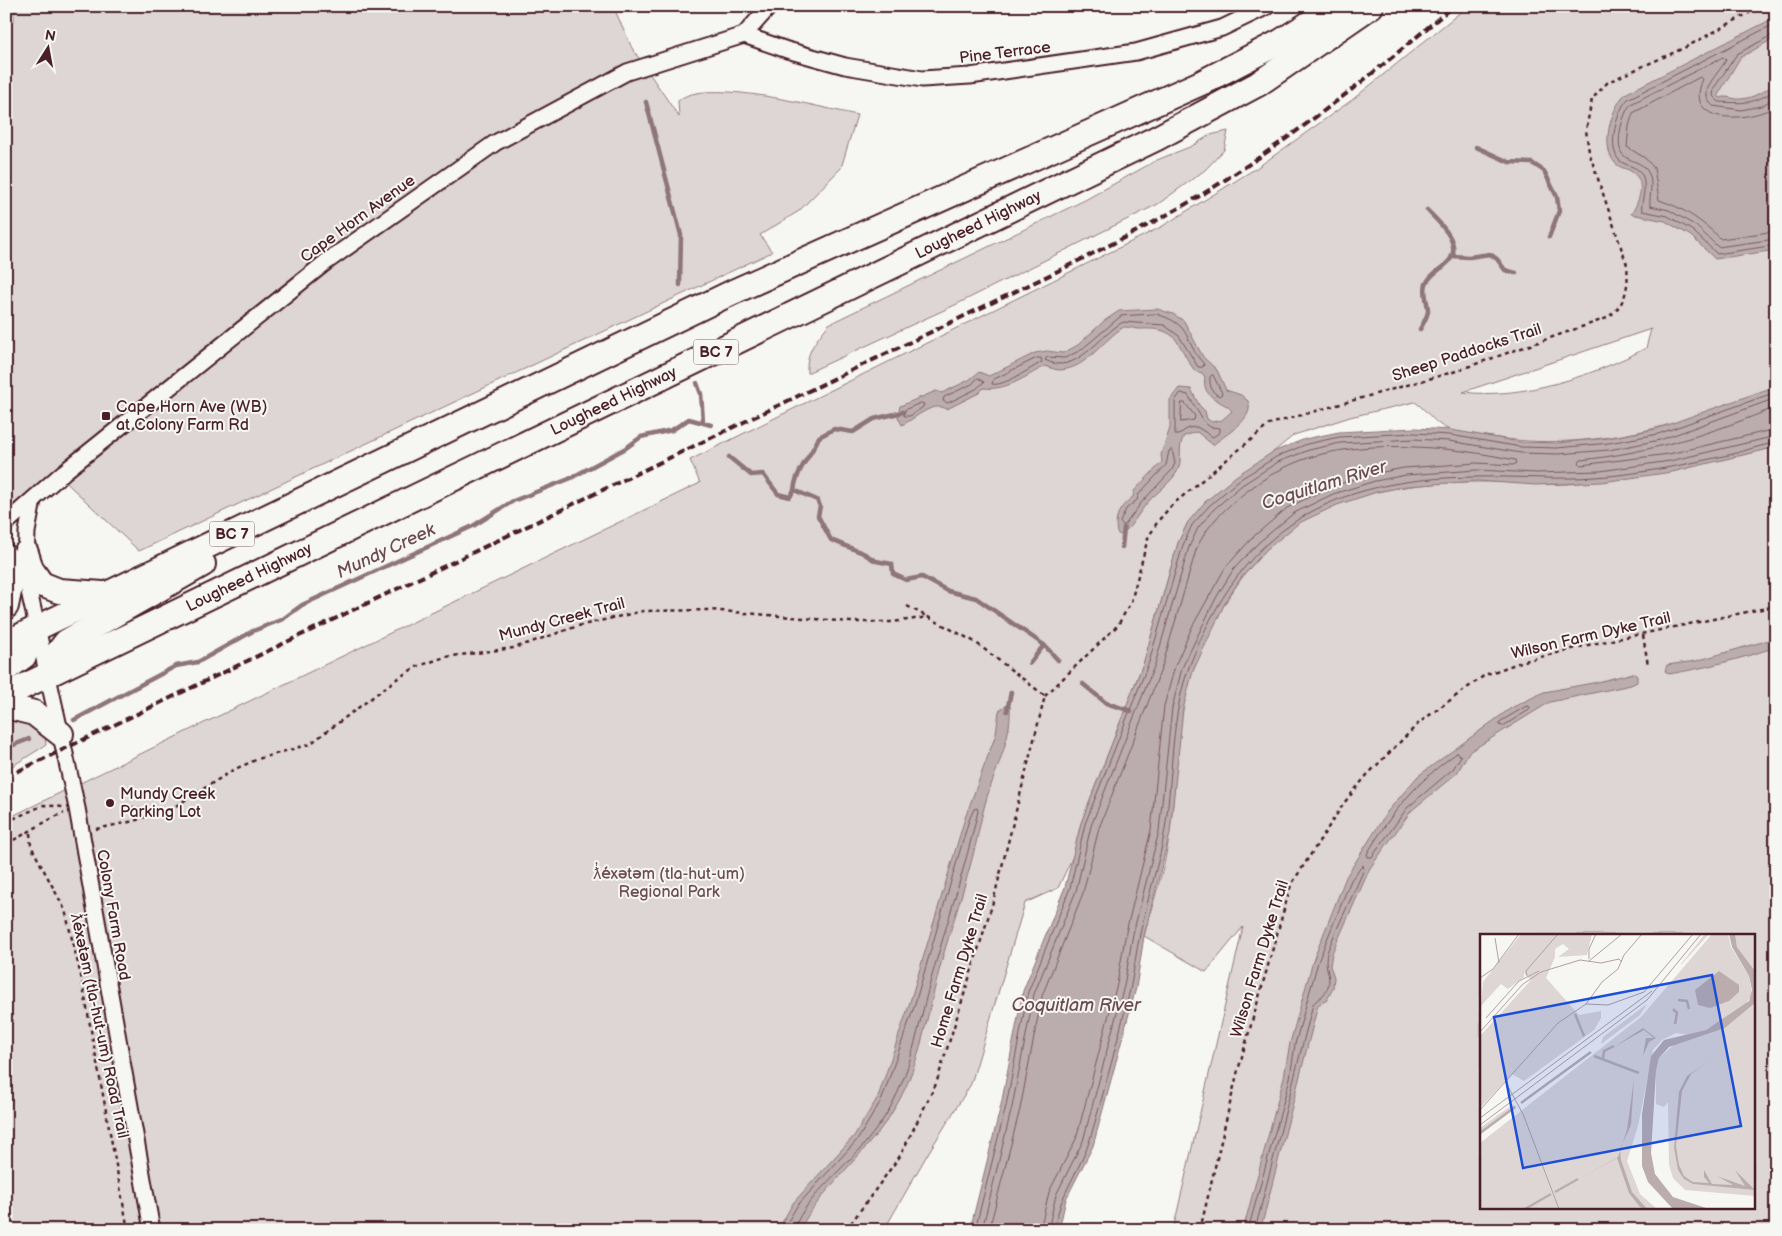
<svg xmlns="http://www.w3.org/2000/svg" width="1782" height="1236" viewBox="0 0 1782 1236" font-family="'Balsamiq Sans',sans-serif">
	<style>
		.green { fill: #ddd6d5; stroke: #947a80; fill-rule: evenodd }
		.water { fill: #bbadae; stroke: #8e747a }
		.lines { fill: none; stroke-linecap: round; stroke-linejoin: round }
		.shore { stroke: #77585f; stroke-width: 1 }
		.stream { stroke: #8e747a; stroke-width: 4.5 }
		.street-casing { stroke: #4a1f2b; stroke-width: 19 }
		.primary-casing { stroke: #4a1f2b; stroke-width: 28 }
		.path { stroke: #4a1f2b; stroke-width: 2.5; stroke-dasharray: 4 4; stroke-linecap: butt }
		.street { stroke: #f6f6f2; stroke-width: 15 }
		.primary { stroke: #f6f6f2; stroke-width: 24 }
		.rail { stroke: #4a1f2b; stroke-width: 4; stroke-dasharray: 8 4; stroke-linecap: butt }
		.poi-dot { fill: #4a1f2b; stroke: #f6f6f2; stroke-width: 2 }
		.labels { text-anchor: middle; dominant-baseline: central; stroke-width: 4; stroke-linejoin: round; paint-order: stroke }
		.shield { fill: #f6f6f2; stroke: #7e6067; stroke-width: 1 }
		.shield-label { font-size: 15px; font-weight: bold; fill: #4a1f2b }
		.street-label { font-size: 16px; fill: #4a1f2b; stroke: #f6f6f2 }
		.poi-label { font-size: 16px; fill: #4a1f2b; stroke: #f6f6f2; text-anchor: start }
		.park-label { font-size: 16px; fill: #6f4d56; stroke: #f6f6f2 }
		.water-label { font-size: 18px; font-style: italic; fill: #6c4a52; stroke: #f6f6f2 }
		.inset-river { fill: none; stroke: #bbadae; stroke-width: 2.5 }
		.inset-road { fill: none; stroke: #b1a0a2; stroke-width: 1 }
		.view { fill: #1d4ed8; fill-opacity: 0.15; stroke: #1d4ed8; stroke-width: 2.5 }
		.inset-edge { fill: none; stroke: #4a1f2b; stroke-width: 2.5 }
	</style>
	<rect width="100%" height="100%" fill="#f6f6f2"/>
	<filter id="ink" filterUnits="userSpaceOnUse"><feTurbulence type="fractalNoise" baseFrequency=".02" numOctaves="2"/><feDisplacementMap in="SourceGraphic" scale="10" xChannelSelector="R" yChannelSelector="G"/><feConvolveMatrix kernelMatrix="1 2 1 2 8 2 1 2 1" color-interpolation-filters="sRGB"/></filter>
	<g filter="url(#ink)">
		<g class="green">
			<path d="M 14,6 L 613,6 L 632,48 L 679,117 L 678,101 C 703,76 823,108 857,115 L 841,168 L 799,211 L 760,235 L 772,252 L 139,551 L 56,473 L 6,514 L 6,24 L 14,20 Z"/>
			<path d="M 1468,6 L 1776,6 L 1776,386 C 1686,425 1590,453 1492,437 C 1479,435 1463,435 1450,430 C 1435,425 1428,411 1415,402 L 1350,417 L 1294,435 L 1188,522 L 1178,543 L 1144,661 L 1081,823 L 1073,856 L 1058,888 L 1025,903 L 971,1084 L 927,1155 L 884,1230 L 6,1230 L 6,819 L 700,483 L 690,460 L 1161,227 L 1258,167 L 1352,100 ZM 1651,329 L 1646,348 C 1595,375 1521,400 1463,392 Z"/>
			<path d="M 1228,131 L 1224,150 L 1205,170 L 1158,204 L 955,305 L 807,373 C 806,351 815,342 829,324 L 1085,200 L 1157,160 L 1192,146 L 1210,135 Z"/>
			<path d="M 1776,447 L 1776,1230 L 1173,1230 L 1243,927 L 1206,972 L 1144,936 C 1153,901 1166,866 1170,830 C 1177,778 1175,722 1193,671 C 1213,615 1248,557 1298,523 C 1346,491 1420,482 1476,482 C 1506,481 1536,486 1566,484 C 1591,483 1616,477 1641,473 C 1686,465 1731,459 1776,447 ZM 1481,935 L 1753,935 L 1753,1207 L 1481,1207 Z"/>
			<path d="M 19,717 L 27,719 L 45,736 L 46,745 L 6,770 L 6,719 Z"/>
		</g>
		<g class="water">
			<path d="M 1776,17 L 1776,37 L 1740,58 L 1718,95 L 1720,98 C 1728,95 1733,100 1741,99 C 1755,98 1763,90 1776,85 L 1776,250 L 1715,259 L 1691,236 L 1665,221 L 1631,214 C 1639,203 1647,181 1632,172 C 1627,168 1619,168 1615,163 C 1600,146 1611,109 1625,94 Z"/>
			<path d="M 1157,309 L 1173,314 L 1184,321 L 1203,357 L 1217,370 L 1226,390 L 1241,395 L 1248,401 C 1256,419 1224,435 1213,445 L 1197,432 L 1184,436 C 1177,448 1183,458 1178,470 C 1172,482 1157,492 1148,502 C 1138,513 1133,527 1120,535 L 1117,533 C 1114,517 1119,507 1133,497 L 1134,491 L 1162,462 L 1161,455 L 1170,428 L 1170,400 L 1179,388 L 1191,389 L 1199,405 L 1205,411 L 1207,419 L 1212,422 L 1222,420 L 1232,411 C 1224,400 1201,400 1205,377 L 1202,373 L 1195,371 C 1175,344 1181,327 1140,329 C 1135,329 1130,327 1124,327 C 1103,339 1087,369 1060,370 C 1055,370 1049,367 1045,366 C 1024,377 1007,391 983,388 L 979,393 L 947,409 C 932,401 916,418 902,425 L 898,417 L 900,406 L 936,391 L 942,393 L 969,380 L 979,372 L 989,376 L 1035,353 L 1047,351 L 1063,353 L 1078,345 L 1104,321 L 1119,311 Z"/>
			<path d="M 1776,386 L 1776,447 L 1672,472 L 1602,482 L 1536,485 L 1477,481 L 1407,486 L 1377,492 L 1337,505 L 1299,523 L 1266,550 L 1241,578 L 1225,603 L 1193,671 L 1183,709 L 1170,833 L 1144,936 L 1136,988 L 1093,1146 L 1066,1199 L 1059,1230 L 970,1230 L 1001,1105 L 1023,991 L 1065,887 L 1081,823 L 1144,661 L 1178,543 L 1188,522 L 1205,502 L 1236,476 L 1273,452 L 1305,439 L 1339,432 L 1414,428 L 1451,430 L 1521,442 L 1557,443 L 1608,438 L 1656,429 Z"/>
			<path d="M 1776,638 L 1776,647 C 1740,659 1705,668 1669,674 L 1665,671 L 1667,665 L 1696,661 Z"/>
			<path d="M 1633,673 L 1637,676 L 1637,682 L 1631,685 L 1550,702 L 1469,752 L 1457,773 L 1411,811 L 1370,868 L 1332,953 L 1330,966 L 1334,977 L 1333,988 L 1327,1000 L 1318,1005 L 1262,1224 L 1264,1230 L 1243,1230 L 1284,1077 L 1290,1043 L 1313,961 L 1346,877 L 1387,812 L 1418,776 L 1511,708 L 1544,692 L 1598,682 Z"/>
			<path d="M 1007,705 L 1010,706 C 1012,741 994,771 985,804 C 980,822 977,841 972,859 C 961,901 946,941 936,983 C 926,1022 919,1063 900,1099 C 874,1149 826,1181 799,1230 L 778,1230 L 793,1203 L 854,1136 L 878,1097 L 909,1005 L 965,818 L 996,734 L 999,711 Z"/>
		</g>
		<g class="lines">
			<g class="shore">
				<path d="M 1776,23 L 1628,99 C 1617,110 1607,147 1619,160 C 1626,167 1639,165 1643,177 C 1647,190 1640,204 1642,211 L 1668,216 L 1693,231 L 1717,254 L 1776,245"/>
				<path d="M 1776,33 L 1737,54 L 1714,88 L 1713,96 L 1719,102 C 1746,103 1751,105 1776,90"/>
				<path d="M 1776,97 L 1761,106 L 1741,110 L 1713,106 C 1696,91 1719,74 1726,60 L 1723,57 L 1631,104 C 1623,112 1614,145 1623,155 C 1630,162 1642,161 1648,172 C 1654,182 1649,195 1650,206 L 1669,210 L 1696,226 L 1718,247 L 1776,239"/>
				<path d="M 1776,106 C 1751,122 1682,127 1703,79 L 1700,77 L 1633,113 L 1629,126 L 1627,147 L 1645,158 L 1654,168 L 1659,200 C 1684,208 1702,221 1721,239 L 1776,231"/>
				<path d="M 1156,314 C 1195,325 1182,341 1204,364 L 1203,367 L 1198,367 L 1179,336 L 1164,325 L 1123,322 C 1099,335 1076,377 1045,360 L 1047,357 L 1065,358 L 1081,350 L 1121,316 Z"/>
				<path d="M 1037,358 L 1041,358 L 1042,362 C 1031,368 1003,387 992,384 L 993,380 Z"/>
				<path d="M 1213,375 L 1222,393 L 1220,396 C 1212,394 1209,385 1210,377 Z"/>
				<path d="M 978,378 L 984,382 L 976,389 L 948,403 L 943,401 L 944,397 L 972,384 Z"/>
				<path d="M 1181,393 L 1188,395 L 1204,422 L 1210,427 L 1220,428 L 1220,432 L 1213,437 L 1197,427 L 1188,428 L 1178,435 L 1175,435 L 1175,401 Z"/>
				<path d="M 921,403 L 924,404 L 923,407 L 910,416 L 904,416 L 905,410 Z"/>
				<path d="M 1182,403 L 1185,403 L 1195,416 L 1194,420 L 1181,422 Z"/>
				<path d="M 1776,407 C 1714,433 1648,453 1581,460 L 1579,463 L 1581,465 L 1669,454 L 1776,429"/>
				<path d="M 1172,450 L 1175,463 L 1172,470 L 1141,503 L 1125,525 L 1122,525 L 1120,522 L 1126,509 L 1137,500 L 1139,494 L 1166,465 L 1169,451 Z"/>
				<path d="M 1527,706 L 1530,707 L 1529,710 L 1503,726 L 1499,725 L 1500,722 Z"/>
				<path d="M 1457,753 L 1461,756 L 1453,769 L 1407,808 L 1372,857 L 1368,857 L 1367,854 C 1391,813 1418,780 1457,753 Z"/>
				<path d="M 783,1230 L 797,1206 L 858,1139 L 882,1099 L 914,1007 L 969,820 L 974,809 L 977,808 L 978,811 C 965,868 947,923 931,979 C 918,1026 911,1076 884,1118 C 877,1128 869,1139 861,1148 C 845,1166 797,1207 795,1230"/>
				<path d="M 975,1230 L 1006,1106 L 1028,992 L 1070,888 L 1085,824 L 1149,662 L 1183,545 L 1192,525 L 1209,506 L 1239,480 L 1276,457 L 1307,444 L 1339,437 L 1414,433 L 1450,435 L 1521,447 L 1557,448 L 1609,443 L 1658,434 L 1776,392"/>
				<path d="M 982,1230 L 1012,1107 L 1034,994 L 1076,891 L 1091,826 L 1155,664 L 1189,547 L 1198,528 L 1213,510 L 1242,485 L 1278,462 L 1309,450 L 1340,443 L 1414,439 L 1449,441 L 1521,453 L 1558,454 L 1609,450 L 1660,440 L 1776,398"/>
				<path d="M 989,1230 L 1020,1109 L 1042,996 L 1083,893 L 1099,828 L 1162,667 L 1196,550 C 1205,529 1218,515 1236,500 C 1257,482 1284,465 1311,457 C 1371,439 1454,447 1515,460 L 1516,463 L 1513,465 L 1476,463 L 1404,468 L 1372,474 L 1330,487 L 1287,508 L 1253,537 L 1225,568 L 1192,627 L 1175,666 L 1164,706 L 1151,830 L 1126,932 L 1117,984 L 1076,1139 L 1049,1192 L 1040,1230"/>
				<path d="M 1048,1230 L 1056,1195 L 1083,1141 L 1124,986 L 1133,934 L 1159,831 L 1172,708 L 1182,668 L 1216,598 L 1233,570 L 1258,543 L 1294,513 L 1333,494 L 1375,481 L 1406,475 L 1477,470 L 1536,473 L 1600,471 L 1670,461 L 1776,436"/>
				<path d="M 1054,1230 C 1060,1191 1081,1171 1091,1136 C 1105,1088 1118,1039 1130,990 C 1134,971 1136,952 1140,934 C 1146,907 1153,881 1160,854 C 1175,793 1167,726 1189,667 C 1243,527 1329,478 1476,477 C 1516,476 1556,480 1596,477 C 1642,474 1688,464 1733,454 C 1747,450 1761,445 1776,443"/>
				<path d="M 1248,1230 L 1290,1078 L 1295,1044 L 1318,962 L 1351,880 L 1363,865 L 1364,869 C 1353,896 1339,922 1328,950 C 1322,966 1332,974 1328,987 C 1325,996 1318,998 1313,1004 L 1257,1222 L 1259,1230"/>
			</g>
			<g class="stream">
				<path d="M 646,102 L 681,235 L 680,285"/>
				<path d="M 1476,147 L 1509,162 L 1532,163 L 1544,171 L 1557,197 L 1559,211 L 1549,237"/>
				<path d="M 1452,256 L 1469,257 L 1490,254 L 1497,259 L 1505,270 L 1516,273"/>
				<path d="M 1420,329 C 1423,324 1427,318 1428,311 C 1428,302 1423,293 1426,284 C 1430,275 1438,271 1445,265 C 1467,247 1440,223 1427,210"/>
				<path d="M 697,383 L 701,394 L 703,421"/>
				<path d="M 729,457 L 751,475 L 763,474 L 778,494 L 790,497 L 794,490 L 817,500 L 820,506 L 818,516 L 831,540 L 863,553 L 876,561 L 892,564 L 893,574 L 906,580 L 922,577 L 948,591 L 976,598 L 1044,645 L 1058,660"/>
				<path d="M 794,490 C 796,470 811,456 819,437 L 834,429 L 853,432 L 874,419 L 903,412"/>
				<path d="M 1122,547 L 1124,528"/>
				<path d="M 1030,663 L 1044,645"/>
				<path d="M 1083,684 L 1106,703 L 1131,711"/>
				<path d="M 1007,711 L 1011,692"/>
				<path d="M 74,720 L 176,666 L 198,662 L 253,631 L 283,619 L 302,605 L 473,526 L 513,501 L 569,479 L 626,448 L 641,437 L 672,430 L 689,419 L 711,425"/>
				<path d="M 6,748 L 29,739"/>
			</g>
			<defs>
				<g id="street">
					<path d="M 744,35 L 787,50 L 845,66 L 922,79 L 970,76 L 1136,52 L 1222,28 L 1268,6"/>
					<path d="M 6,523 L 64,472 L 326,262 L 495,143 L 627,72 L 744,35 L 770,6"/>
					<path d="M 6,551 L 27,582 L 77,808 L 152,1230"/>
					<path d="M 26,561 L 27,532 L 33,500"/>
				</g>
				<g id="primary">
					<path d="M 26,553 L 31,569 L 42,585"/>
					<path d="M 26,578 L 59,591 L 103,594"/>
					<path d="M 6,606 L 12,577"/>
					<path d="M 6,643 L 733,292 L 1203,82 L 1280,42 L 1337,6"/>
					<path d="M 6,669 L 24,656 L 36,628"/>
					<path d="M 48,674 L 56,655 L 66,642 L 203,564"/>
					<path id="s1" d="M 6,695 L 1157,138 L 1258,84 L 1371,6"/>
					<path d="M 6,706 L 34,713 L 61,734"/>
				</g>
			</defs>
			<use href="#street" class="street-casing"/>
			<use href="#primary" class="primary-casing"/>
			<g class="path">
				<path d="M 907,606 L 975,642 L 1045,696"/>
				<path d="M 1643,635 L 1648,665"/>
				<path d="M 1045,696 L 1118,625 L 1131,602 L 1148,538 L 1158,521 L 1172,505 L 1270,424 L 1453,372 L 1607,318 C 1626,305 1629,287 1627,265 L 1589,152 L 1586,130 L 1592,99 L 1608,82 L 1686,47 L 1762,6"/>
				<path d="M 131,807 L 163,814 L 235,769 L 258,759 L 310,744 L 398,678 L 416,667 L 445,657 L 514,648 L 578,626 L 643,611 L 710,610 L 850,622 L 893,622 L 929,617"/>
				<path d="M 6,822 L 44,805 L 63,807"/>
				<path d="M 96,829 L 134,821 L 153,814"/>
				<path d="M 30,833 L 31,846 L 65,910 L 81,976 L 128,1230"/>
				<path d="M 6,843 C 27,835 43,821 64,813"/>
				<path d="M 846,1230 L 900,1156 L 936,1084 L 993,902 L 1045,696"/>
				<path d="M 1200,1230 L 1237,1074 L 1291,885 L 1344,803 L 1367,775 L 1420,722 L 1485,675 L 1521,662 L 1588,645 L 1776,606"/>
			</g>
			<use href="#street" class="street"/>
			<use href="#primary" class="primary"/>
			<path class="rail" d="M 6,777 L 1062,269 C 1118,241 1175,213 1228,178 C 1307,127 1381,68 1453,6"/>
		</g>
	</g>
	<g class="poi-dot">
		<rect x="101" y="411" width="10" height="10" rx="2.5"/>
		<circle cx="110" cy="803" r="5"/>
	</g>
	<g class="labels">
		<g class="shield">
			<rect x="693.5" y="339.5" width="45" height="25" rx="4"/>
			<rect x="209.5" y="521.5" width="45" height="25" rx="4"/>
		</g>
		<g class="shield-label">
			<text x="716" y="352">BC 7</text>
			<text x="232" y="534">BC 7</text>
		</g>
		<g class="street-label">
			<text transform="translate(1005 53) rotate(-7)">Pine Terrace</text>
			<text transform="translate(358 219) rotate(-36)">Cape Horn Avenue</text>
			<text stroke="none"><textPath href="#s1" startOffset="1080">Lougheed Highway</textPath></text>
			<text transform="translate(1467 353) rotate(-18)">Sheep Paddocks Trail</text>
			<text stroke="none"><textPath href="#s1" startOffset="675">Lougheed Highway</textPath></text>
			<text stroke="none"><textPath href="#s1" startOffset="270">Lougheed Highway</textPath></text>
			<text transform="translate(562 620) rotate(-15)">Mundy Creek Trail</text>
			<text transform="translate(1591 636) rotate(-13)">Wilson Farm Dyke Trail</text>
			<text transform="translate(113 915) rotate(80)">Colony Farm Road</text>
			<text transform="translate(1260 959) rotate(-73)">Wilson Farm Dyke Trail</text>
			<text transform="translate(960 971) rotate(-73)">Home Farm Dyke Trail</text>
			<text transform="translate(99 1026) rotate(78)">ƛ̓éxətəm (tla-hut-um) Road Trail</text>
		</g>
		<g class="poi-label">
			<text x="116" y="407">Cape Horn Ave (WB)<tspan x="116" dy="18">at Colony Farm Rd</tspan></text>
			<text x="120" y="794">Mundy Creek<tspan x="120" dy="18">Parking Lot</tspan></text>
		</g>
		<g class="park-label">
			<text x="669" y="874">ƛ̓éxətəm (tla-hut-um)<tspan x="669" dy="18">Regional Park</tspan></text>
		</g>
		<g class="water-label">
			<text transform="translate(1324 485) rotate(-17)">Coquitlam River</text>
			<text transform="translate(386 551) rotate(-25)">Mundy Creek</text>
			<text x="1076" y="1005">Coquitlam River</text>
		</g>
	</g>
	<g transform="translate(1480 934)">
		<rect width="275" height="275" fill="#f6f6f2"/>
		<path d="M 41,0 L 112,0 L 107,21 L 78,23 L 89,15 L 83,10 L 75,15 L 75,23 L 66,44 L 99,81 L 121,77 L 121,84 L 114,96 L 44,147 L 32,140 L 0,174 L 0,102 L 51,46 L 44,39 L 44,43 L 28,55 L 21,50 L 1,72 L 3,48 ZM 225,0 L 229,0 L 201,31 L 201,30 ZM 232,0 L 248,0 L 251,13 L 269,42 L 272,60 L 266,70 L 226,96 L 210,101 L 196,99 L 182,106 L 173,116 L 158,192 L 147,227 L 160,260 L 177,275 L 0,275 L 0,209 L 161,83 ZM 255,0 L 275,0 L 275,37 L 257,13 ZM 275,69 L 275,262 L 205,256 L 193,244 L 189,231 L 188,168 L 184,173 L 176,170 L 176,137 L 179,124 L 194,111 L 245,94 ZM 167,70 L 160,81 L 121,110 L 123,103 ZM 32,171 L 37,173 L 0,201 L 0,194 Z" fill="#ddd6d5"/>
		<path d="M 249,0 L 255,0 L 257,13 L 275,37 L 275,69 L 245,94 L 189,113 L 179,124 L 176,137 L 171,219 L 175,240 L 193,263 L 229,275 L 193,275 L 168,248 L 162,232 L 162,180 L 171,122 L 184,106 L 226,96 L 269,67 L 272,56 L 269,42 L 252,13 ZM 239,37 L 259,51 L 259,58 L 249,67 L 230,74 L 218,71 L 215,56 ZM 163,94 L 176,104 L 169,108 L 163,122 L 166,104 L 174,104 L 164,96 L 134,113 ZM 229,127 L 211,140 L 202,157 L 196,212 L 199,231 L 204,242 L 213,248 L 229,249 L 224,243 L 224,236 L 232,250 L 253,251 L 237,242 L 265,252 L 255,236 L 275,256 L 213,250 L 204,245 L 198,236 L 194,214 L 199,158 L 207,142 ZM 154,145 L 151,191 L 140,215 L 141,226 L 152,258 L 167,275 L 160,273 L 149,259 L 137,224 L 97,246 L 138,223 L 147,196 Z" fill="#bbadae"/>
		<path class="inset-river" d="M 198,66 L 207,67 L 209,75M 193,75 L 197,79 L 195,90M 95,80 L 104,102M 114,122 L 159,139M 123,124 L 124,117 L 134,112M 41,169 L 111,118M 0,199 L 35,173M 75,258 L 98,245M 0,275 L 0,222M 45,275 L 71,260"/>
		<path class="inset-road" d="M 15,4 L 19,29M 109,25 L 109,15 L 116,0M 109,27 L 142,0M 0,35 L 0,0M 47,42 L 46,37 L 78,0M 0,44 L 13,35 L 39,0M 106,70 L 128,71 L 164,58 L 213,0M 6,84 L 39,47 L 59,37M 0,98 L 43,50 L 61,38 L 100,26 L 121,29 L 139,25 L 142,28M 26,149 L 43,180 L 79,275M 0,176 L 78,89 L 106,70 L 122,48 L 138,35 L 144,21 L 162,0M 0,184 L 172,57M 0,191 L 167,66 L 221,0"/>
		<path class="view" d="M 232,41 L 261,192 L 43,234 L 14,83 Z"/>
		<rect width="275" height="275" class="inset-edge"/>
	</g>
	<rect width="1782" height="1236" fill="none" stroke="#f6f6f2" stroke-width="25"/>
	<rect x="12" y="12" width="1757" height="1211" fill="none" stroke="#4a1f2b" stroke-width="2" filter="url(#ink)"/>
	<g transform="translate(48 48) rotate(11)" stroke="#f6f6f2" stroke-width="4" paint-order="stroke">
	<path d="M0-4L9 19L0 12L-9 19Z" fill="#4a1f2b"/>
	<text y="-8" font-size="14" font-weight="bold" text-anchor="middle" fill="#4a1f2b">N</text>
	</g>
</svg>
